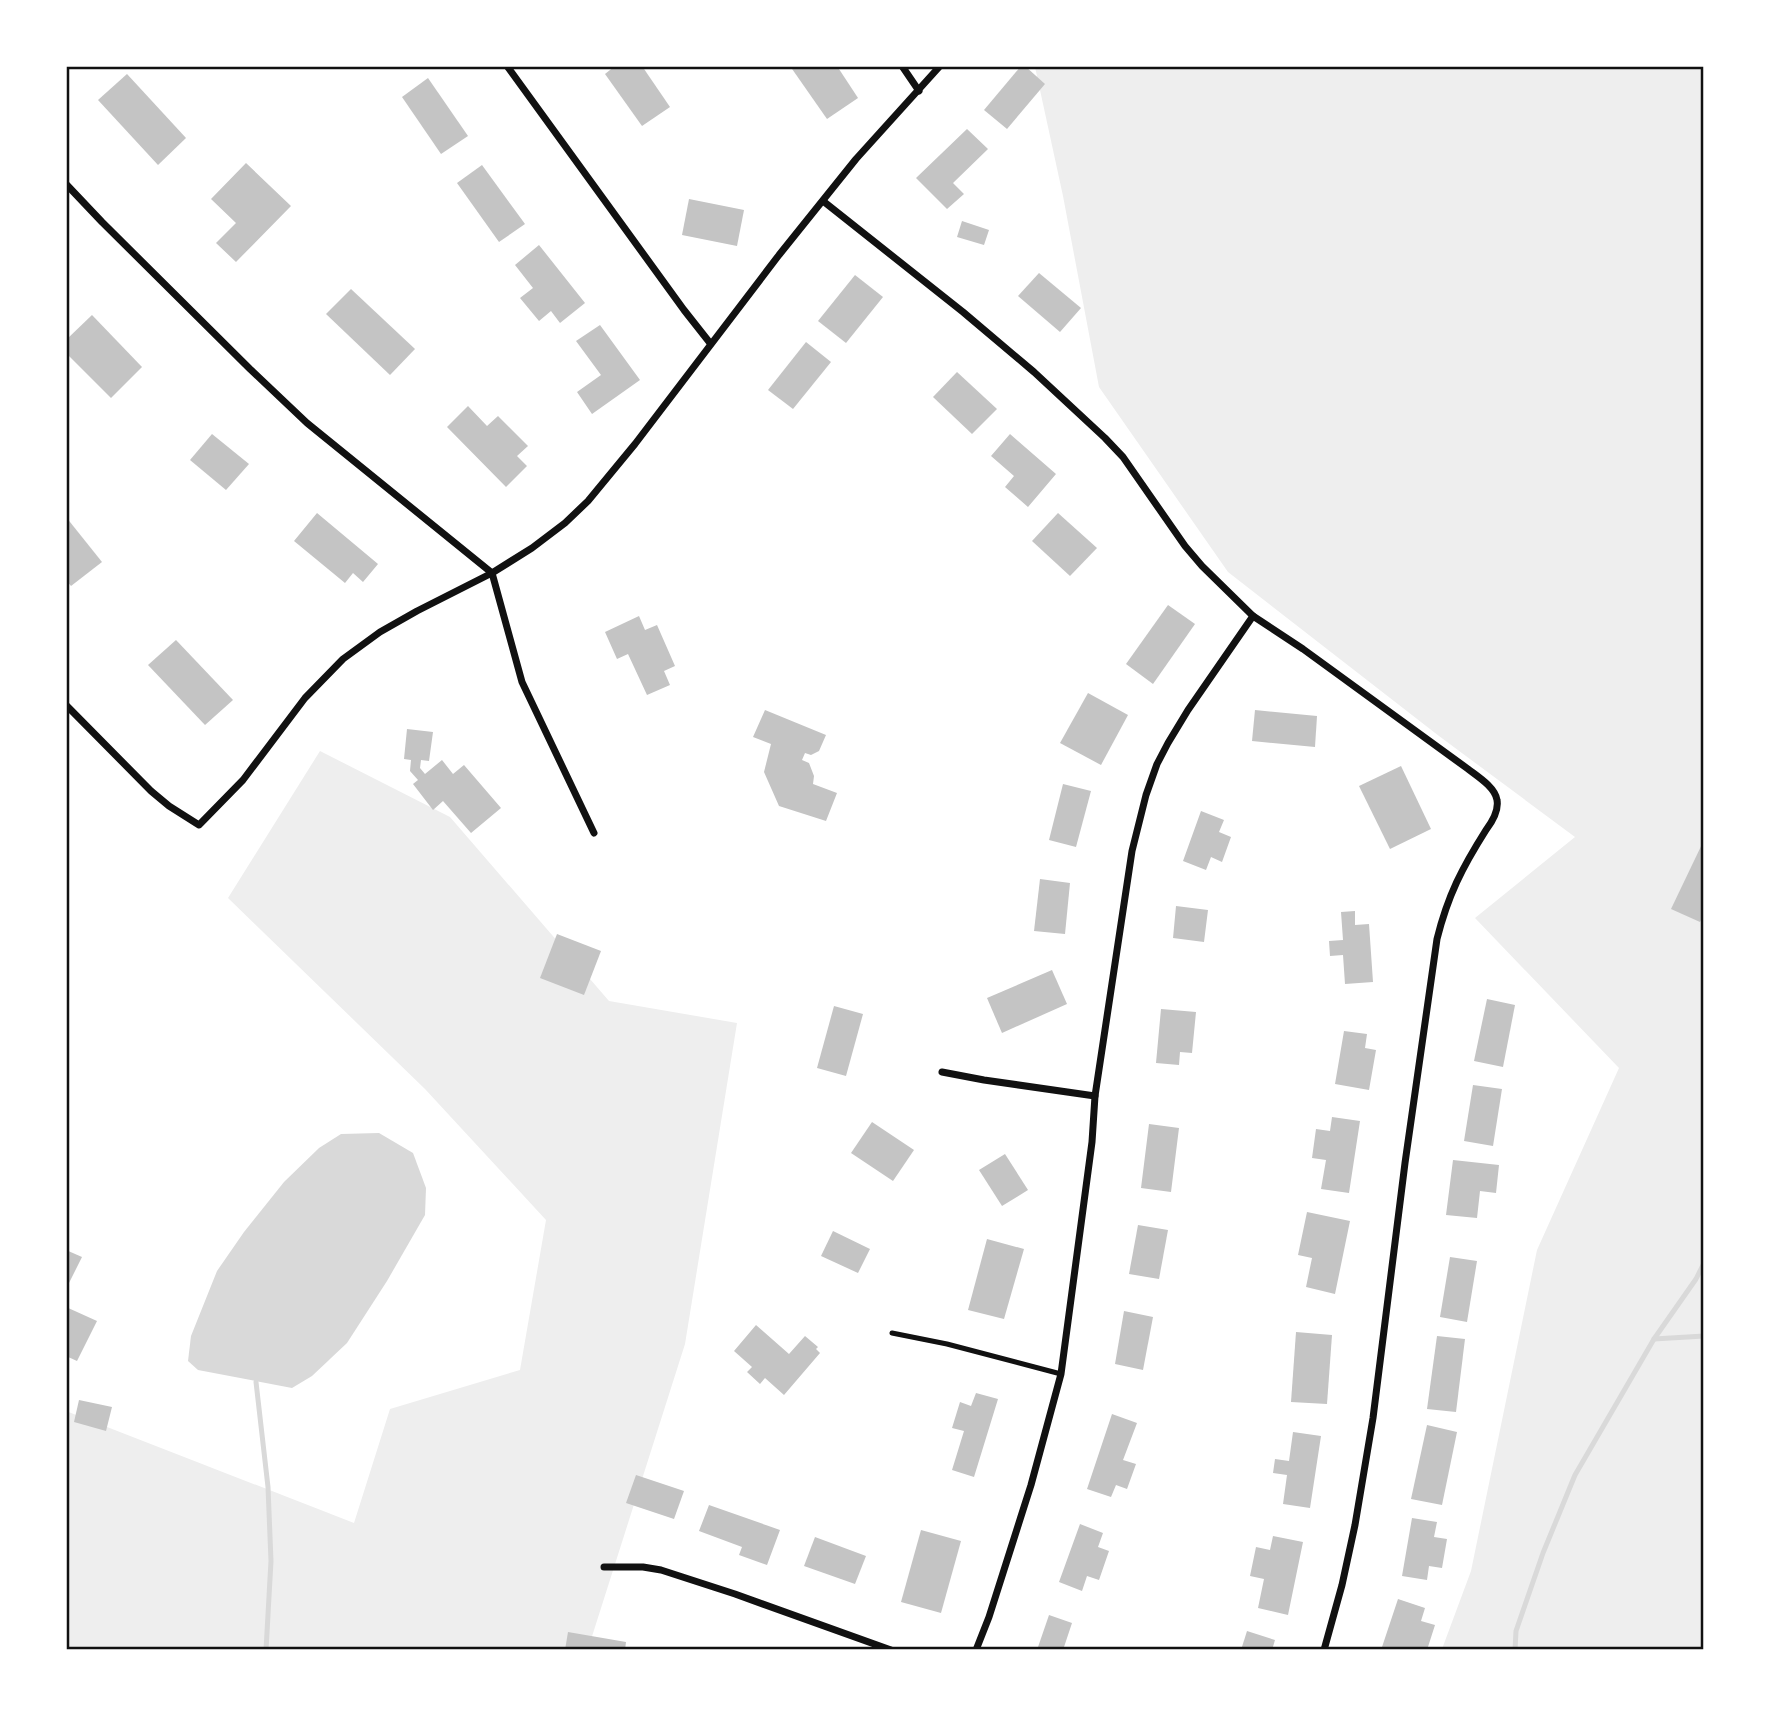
<svg xmlns="http://www.w3.org/2000/svg" width="1770" height="1716" viewBox="0 0 1770 1716" font-family="'Noto Sans',sans-serif">
	<style>
		.green { fill: #eee }
		.water { fill: #d9d9d9 }
		.lines { fill: none; stroke-linecap: round; stroke-linejoin: round }
		.stream { stroke: #d9d9d9; stroke-width: 5 }
		.building { fill: #c4c4c4 }
		.service { stroke: #111; stroke-width: 5 }
		.minor { stroke: #111; stroke-width: 7 }
		.neatline { fill: none; stroke: #111; stroke-width: 2.5 }
	</style>
	<rect width="100%" height="100%" fill="#fff"/>
	<g class="green">
		<path d="M 1035,67 L 1703,67 L 1703,1649 L 1442,1649 L 1471,1571 L 1537,1250 L 1619,1068 L 1475,918 L 1575,837 L 1439,736 L 1228,572 L 1099,387 L 1063,196 Z"/>
		<path d="M 320,751 L 450,817 L 609,1001 L 737,1023 L 685,1344 L 588,1649 L 67,1649 L 66,1411 L 354,1523 L 390,1409 L 520,1370 L 546,1220 L 425,1089 L 228,898 Z"/>
	</g>
	<path class="water" d="M 379,1133 L 413,1153 L 426,1188 L 425,1215 L 387,1281 L 347,1343 L 312,1376 L 292,1388 L 198,1370 L 188,1361 L 191,1336 L 217,1271 L 244,1232 L 284,1182 L 319,1148 L 341,1134 Z"/>
	<g class="lines">
		<g class="stream">
			<path d="M 1654,1339 L 1704,1336"/>
			<path d="M 256,1382 L 268,1487 L 271,1561 L 266,1650"/>
			<path d="M 1515,1650 L 1516,1631 L 1543,1553 L 1575,1475 L 1654,1339 L 1696,1279 L 1704,1263"/>
		</g>
	</g>
	<g class="building">
		<path d="M 615,66 L 642,66 L 670,107 L 642,126 L 605,74 Z"/>
		<path d="M 790,66 L 837,66 L 858,98 L 827,119 Z"/>
		<path d="M 1021,66 L 1025,66 L 1045,84 L 1007,129 L 984,110 Z"/>
		<path d="M 127,74 L 186,138 L 158,165 L 98,100 Z"/>
		<path d="M 428,78 L 468,136 L 441,154 L 402,97 Z"/>
		<path d="M 967,129 L 988,149 L 953,183 L 964,194 L 947,209 L 916,178 Z"/>
		<path d="M 246,163 L 291,206 L 236,262 L 216,243 L 236,223 L 211,199 Z"/>
		<path d="M 482,165 L 525,224 L 499,242 L 457,183 Z"/>
		<path d="M 689,199 L 744,210 L 737,246 L 682,235 Z"/>
		<path d="M 962,221 L 989,230 L 984,245 L 957,237 Z"/>
		<path d="M 539,245 L 585,303 L 560,323 L 551,311 L 539,321 L 520,298 L 533,288 L 515,265 Z"/>
		<path d="M 1039,273 L 1081,308 L 1060,332 L 1018,296 Z"/>
		<path d="M 855,275 L 883,297 L 846,343 L 818,321 Z"/>
		<path d="M 351,289 L 415,349 L 390,375 L 326,314 Z"/>
		<path d="M 92,315 L 142,367 L 111,398 L 66,353 L 66,340 Z"/>
		<path d="M 600,325 L 640,380 L 592,414 L 577,392 L 601,375 L 576,341 Z"/>
		<path d="M 806,342 L 831,362 L 793,409 L 768,390 Z"/>
		<path d="M 957,372 L 997,409 L 972,434 L 933,397 Z"/>
		<path d="M 468,406 L 487,426 L 498,416 L 528,446 L 517,456 L 527,466 L 506,487 L 447,427 Z"/>
		<path d="M 212,434 L 249,464 L 226,490 L 190,460 Z"/>
		<path d="M 1010,434 L 1056,474 L 1028,507 L 1005,487 L 1014,476 L 991,456 Z"/>
		<path d="M 317,513 L 378,564 L 363,582 L 353,573 L 345,583 L 294,541 Z"/>
		<path d="M 1058,513 L 1097,548 L 1070,576 L 1032,541 Z"/>
		<path d="M 66,517 L 102,562 L 71,586 L 66,580 Z"/>
		<path d="M 1168,605 L 1195,624 L 1153,684 L 1126,664 Z"/>
		<path d="M 639,616 L 645,630 L 657,625 L 675,666 L 664,671 L 670,685 L 647,695 L 628,654 L 617,659 L 605,632 Z"/>
		<path d="M 176,640 L 233,700 L 205,725 L 148,665 Z"/>
		<path d="M 1088,693 L 1128,715 L 1101,765 L 1060,743 Z"/>
		<path d="M 765,710 L 826,735 L 819,751 L 811,755 L 805,753 L 802,760 L 809,763 L 814,776 L 813,784 L 837,793 L 826,821 L 779,806 L 764,772 L 771,744 L 753,737 Z"/>
		<path d="M 1255,710 L 1317,716 L 1315,747 L 1252,741 Z"/>
		<path d="M 407,729 L 433,732 L 429,761 L 421,760 L 420,768 L 425,774 L 442,760 L 453,774 L 464,765 L 501,808 L 471,833 L 443,801 L 433,810 L 413,784 L 418,780 L 410,771 L 411,760 L 404,759 Z"/>
		<path d="M 1401,766 L 1431,829 L 1390,849 L 1359,786 Z"/>
		<path d="M 1063,784 L 1091,791 L 1076,847 L 1049,840 Z"/>
		<path d="M 1201,811 L 1224,820 L 1219,832 L 1231,837 L 1222,862 L 1211,857 L 1206,870 L 1183,861 Z"/>
		<path d="M 1704,840 L 1704,914 L 1700,922 L 1671,909 Z"/>
		<path d="M 1040,879 L 1070,883 L 1065,934 L 1034,931 Z"/>
		<path d="M 1176,906 L 1208,910 L 1204,942 L 1173,938 Z"/>
		<path d="M 1355,911 L 1355,925 L 1369,924 L 1373,982 L 1345,984 L 1343,955 L 1330,956 L 1329,941 L 1343,940 L 1341,912 Z"/>
		<path d="M 557,934 L 601,951 L 584,995 L 540,978 Z"/>
		<path d="M 1052,970 L 1067,1004 L 1002,1033 L 987,998 Z"/>
		<path d="M 1487,999 L 1515,1005 L 1503,1067 L 1474,1061 Z"/>
		<path d="M 834,1006 L 863,1014 L 846,1076 L 817,1068 Z"/>
		<path d="M 1161,1009 L 1196,1012 L 1192,1053 L 1180,1052 L 1179,1065 L 1156,1063 Z"/>
		<path d="M 1344,1031 L 1367,1034 L 1365,1048 L 1376,1050 L 1369,1090 L 1335,1084 Z"/>
		<path d="M 1473,1085 L 1502,1089 L 1493,1146 L 1464,1141 Z"/>
		<path d="M 1332,1117 L 1360,1121 L 1349,1193 L 1321,1189 L 1326,1160 L 1312,1158 L 1316,1129 L 1330,1131 Z"/>
		<path d="M 872,1122 L 914,1150 L 893,1181 L 851,1153 Z"/>
		<path d="M 1149,1124 L 1179,1128 L 1171,1192 L 1141,1188 Z"/>
		<path d="M 1005,1154 L 1028,1190 L 1002,1206 L 979,1170 Z"/>
		<path d="M 1453,1160 L 1499,1165 L 1496,1193 L 1480,1191 L 1477,1218 L 1446,1215 Z"/>
		<path d="M 1307,1212 L 1350,1221 L 1335,1294 L 1306,1287 L 1312,1258 L 1298,1255 Z"/>
		<path d="M 1138,1225 L 1168,1230 L 1159,1279 L 1129,1274 Z"/>
		<path d="M 833,1231 L 870,1249 L 858,1273 L 821,1256 Z"/>
		<path d="M 987,1239 L 1024,1249 L 1004,1319 L 968,1310 Z"/>
		<path d="M 66,1250 L 82,1257 L 66,1289 Z"/>
		<path d="M 1450,1257 L 1477,1261 L 1467,1322 L 1440,1317 Z"/>
		<path d="M 66,1307 L 97,1321 L 77,1361 L 66,1356 Z"/>
		<path d="M 1124,1311 L 1153,1317 L 1143,1370 L 1115,1364 Z"/>
		<path d="M 756,1325 L 789,1354 L 805,1336 L 818,1347 L 816,1349 L 820,1353 L 784,1395 L 765,1378 L 760,1384 L 747,1372 L 752,1367 L 734,1351 Z"/>
		<path d="M 1296,1332 L 1332,1335 L 1327,1404 L 1291,1402 Z"/>
		<path d="M 1437,1336 L 1465,1339 L 1456,1412 L 1427,1409 Z"/>
		<path d="M 976,1393 L 998,1399 L 974,1477 L 952,1470 L 964,1431 L 952,1428 L 960,1402 L 971,1406 Z"/>
		<path d="M 79,1400 L 112,1407 L 106,1431 L 74,1422 Z"/>
		<path d="M 1112,1414 L 1137,1423 L 1123,1460 L 1136,1464 L 1127,1489 L 1116,1485 L 1111,1497 L 1087,1489 Z"/>
		<path d="M 1427,1425 L 1457,1432 L 1442,1505 L 1411,1499 Z"/>
		<path d="M 1293,1432 L 1321,1436 L 1310,1508 L 1283,1504 L 1287,1475 L 1273,1473 L 1275,1459 L 1289,1461 Z"/>
		<path d="M 636,1475 L 684,1491 L 674,1519 L 626,1503 Z"/>
		<path d="M 709,1505 L 780,1530 L 767,1565 L 739,1555 L 742,1547 L 699,1531 Z"/>
		<path d="M 1412,1518 L 1437,1522 L 1434,1537 L 1447,1539 L 1442,1568 L 1429,1566 L 1427,1580 L 1402,1576 Z"/>
		<path d="M 1080,1524 L 1103,1533 L 1098,1547 L 1109,1551 L 1099,1580 L 1087,1576 L 1082,1591 L 1059,1582 Z"/>
		<path d="M 921,1530 L 961,1541 L 941,1613 L 901,1602 Z"/>
		<path d="M 1273,1536 L 1303,1542 L 1288,1615 L 1258,1608 L 1264,1579 L 1250,1576 L 1256,1547 L 1270,1550 Z"/>
		<path d="M 815,1537 L 866,1556 L 855,1584 L 804,1566 Z"/>
		<path d="M 1398,1599 L 1425,1608 L 1421,1621 L 1435,1625 L 1427,1650 L 1412,1647 L 1412,1650 L 1381,1650 Z"/>
		<path d="M 1049,1615 L 1072,1623 L 1063,1650 L 1037,1650 Z"/>
		<path d="M 1247,1631 L 1275,1640 L 1272,1650 L 1241,1650 Z"/>
		<path d="M 568,1632 L 626,1642 L 625,1650 L 565,1650 Z"/>
	</g>
	<g class="lines">
		<path class="service" d="M 892,1333 L 947,1344 L 1061,1374"/>
		<g class="minor">
			<path d="M 507,66 L 684,310 L 710,343"/>
			<path d="M 902,66 L 919,91"/>
			<path d="M 66,184 L 102,222 L 250,369 L 307,423 L 492,573 L 522,682 L 594,833"/>
			<path d="M 823,201 L 963,312 L 1034,372 L 1105,438 L 1123,457 L 1185,546 L 1202,566 L 1253,616 L 1303,649 L 1468,769 C 1477,776 1495,787 1497,800 C 1499,811 1492,822 1486,830 C 1462,868 1448,895 1437,939 L 1405,1163 L 1373,1418 L 1355,1525 L 1342,1585 L 1324,1650"/>
			<path d="M 66,705 L 151,791 L 169,806 L 199,825 L 243,780 L 305,698 L 343,659 L 380,632 L 417,611 L 492,573 L 532,548 L 565,523 L 588,501 L 635,444 L 779,255 L 856,159 L 940,66"/>
			<path d="M 942,1072 L 984,1080 L 1095,1096"/>
			<path d="M 604,1567 L 643,1567 L 661,1570 L 735,1594 L 891,1650"/>
			<path d="M 976,1650 L 989,1617 L 1031,1485 L 1061,1374 L 1092,1142 L 1095,1096 L 1132,851 L 1146,795 L 1157,764 L 1168,743 L 1188,710 L 1253,616"/>
		</g>
	</g>
	<rect width="1770" height="1716" fill="none" stroke="#ffffff" stroke-width="136"/>
	<rect x="68" y="68" width="1634" height="1580" class="neatline"/>
</svg>
